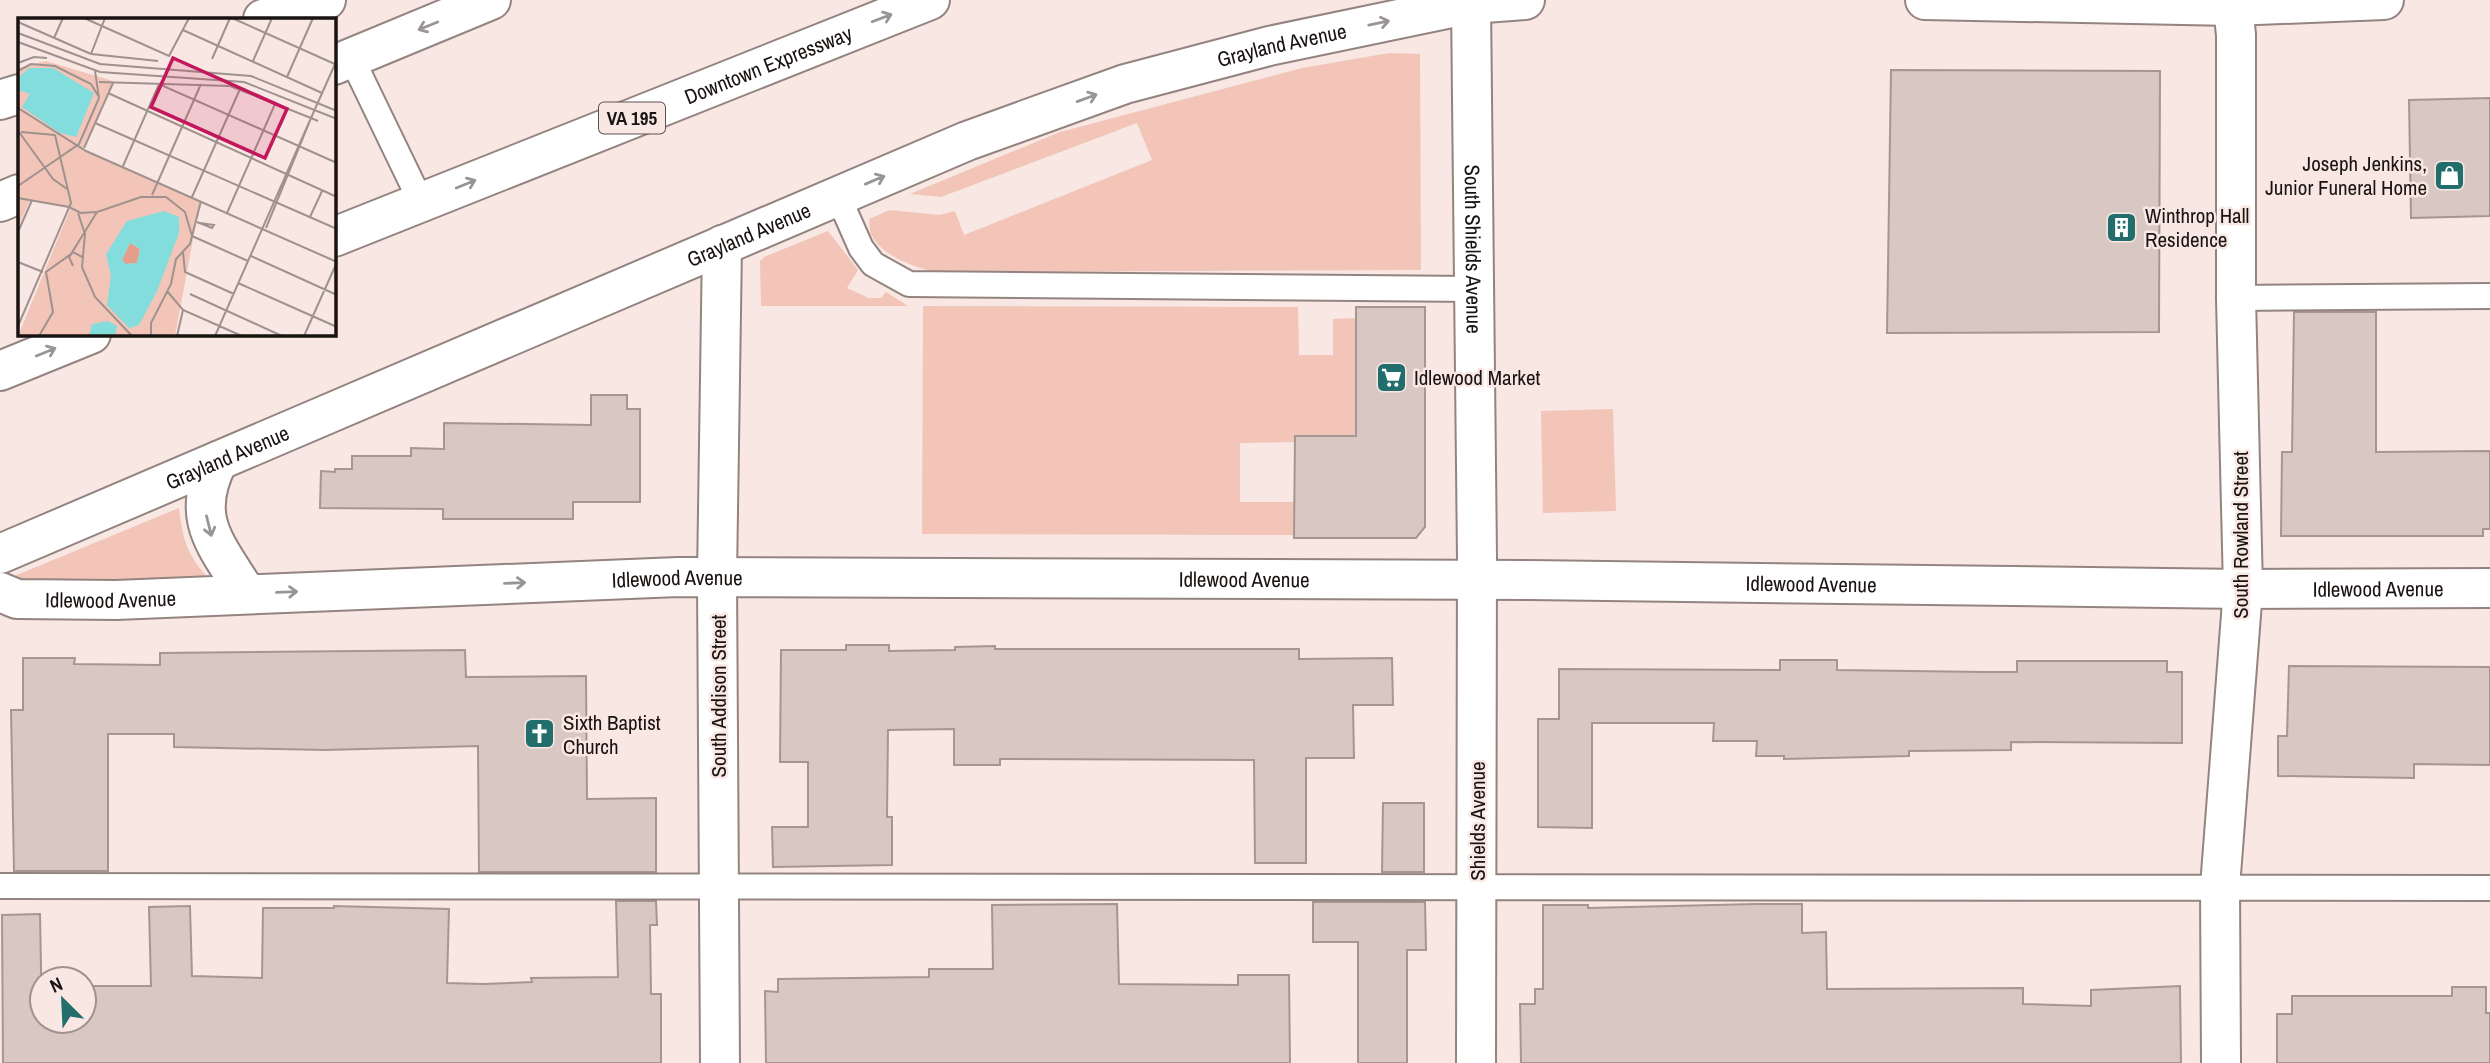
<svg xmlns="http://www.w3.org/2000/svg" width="2490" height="1063" viewBox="0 0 2490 1063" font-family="'Archivo Narrow',sans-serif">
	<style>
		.green { fill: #f2c5b8 }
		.building { fill: #d8c7c3; stroke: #a69692; stroke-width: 2 }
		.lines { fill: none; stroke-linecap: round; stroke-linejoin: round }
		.lane-casing { stroke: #938480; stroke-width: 28 }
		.street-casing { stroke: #938480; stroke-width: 42 }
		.secondary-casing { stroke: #938480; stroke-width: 42 }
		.highway-casing { stroke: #938480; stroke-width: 42 }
		.lane { stroke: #fff; stroke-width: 24 }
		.street { stroke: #fff; stroke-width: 38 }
		.secondary { stroke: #fff; stroke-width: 38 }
		.highway { stroke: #fff; stroke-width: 38 }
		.oneway { stroke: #989594 }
		.labels { text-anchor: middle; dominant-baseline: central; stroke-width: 5; stroke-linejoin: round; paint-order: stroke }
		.shield { fill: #f8e7e2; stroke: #5c5350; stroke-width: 2 }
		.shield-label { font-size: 19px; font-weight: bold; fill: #191311 }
		.street-label { font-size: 21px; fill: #191311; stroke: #f8e7e2 }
		.poi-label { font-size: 21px; fill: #191311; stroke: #f8e7e2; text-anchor: start }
		.inset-road { fill: none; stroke: #9f928e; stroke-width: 2 }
		.view { fill: #c2185b; fill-opacity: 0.15; stroke: #c2185b; stroke-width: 3.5 }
		.inset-edge { fill: none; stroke: #191311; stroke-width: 3.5 }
	</style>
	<rect width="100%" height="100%" fill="#f8e7e2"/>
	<g class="green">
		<path d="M 1389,53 L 1420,54 L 1421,270 L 934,272 C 913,266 884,257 872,236 C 869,232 870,224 869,219 L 890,210 L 939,215 L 955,211 L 964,235 L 1152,160 L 1137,123 L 941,197 L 910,194 L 1060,132 L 1302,68 Z"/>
		<path d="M 828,231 L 858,270 L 847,288 L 869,298 L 881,298 L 886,292 L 908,306 L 761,306 L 760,261 L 764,257 Z"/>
		<path d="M 923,306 L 1298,307 L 1299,355 L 1333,355 L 1333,319 L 1356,318 L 1356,436 L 1295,436 L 1295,442 L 1240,443 L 1240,502 L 1295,502 L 1294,535 L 922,534 Z"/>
		<path d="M 1613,409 L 1616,511 L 1543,513 L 1541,411 Z"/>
		<path d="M 179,508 C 184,547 188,555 213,584 L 0,582 Z"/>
	</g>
	<g class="building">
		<path d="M 1891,70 L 2160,71 L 2159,332 L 1887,333 Z"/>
		<path d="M 2490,98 L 2490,216 L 2411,218 L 2409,100 Z"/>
		<path d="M 1356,307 L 1425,307 L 1425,527 L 1416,538 L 1294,538 L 1295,436 L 1356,436 Z"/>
		<path d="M 2294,312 L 2376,312 L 2376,452 L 2490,451 L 2490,529 L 2483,529 L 2483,536 L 2281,536 L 2282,452 L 2292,452 Z"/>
		<path d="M 591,395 L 627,395 L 627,409 L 640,409 L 640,502 L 573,502 L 573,519 L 443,519 L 443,509 L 320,508 L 321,471 L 335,472 L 335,469 L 352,469 L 352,456 L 411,456 L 411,448 L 444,449 L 444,423 L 591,425 Z"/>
		<path d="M 846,645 L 889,645 L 889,651 L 955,650 L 955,647 L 995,646 L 995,649 L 1299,649 L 1299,659 L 1392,658 L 1393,705 L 1353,705 L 1354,758 L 1306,758 L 1306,863 L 1255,863 L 1254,760 L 1000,759 L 1000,765 L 954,765 L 954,729 L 888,730 L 887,817 L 892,817 L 892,865 L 773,867 L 772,827 L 808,827 L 808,762 L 780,762 L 781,650 L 846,650 Z"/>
		<path d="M 465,650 L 466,677 L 586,676 L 587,799 L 656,798 L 656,872 L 479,872 L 478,746 L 325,750 L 174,747 L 174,734 L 108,734 L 108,871 L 14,871 L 11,710 L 23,710 L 23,658 L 75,658 L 74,664 L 160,665 L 160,653 Z"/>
		<path d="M 1780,660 L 1837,660 L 1837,670 L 1984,672 L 2017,672 L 2017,661 L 2167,661 L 2167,672 L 2182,672 L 2182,743 L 2011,742 L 2011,750 L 1909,751 L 1909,756 L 1784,759 L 1784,756 L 1756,756 L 1757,741 L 1713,741 L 1714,723 L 1592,723 L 1592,828 L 1538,827 L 1538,719 L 1559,719 L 1559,669 L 1780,670 Z"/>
		<path d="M 2289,666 L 2490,667 L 2490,765 L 2414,764 L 2414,778 L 2278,776 L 2278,736 L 2287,736 Z"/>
		<path d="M 1383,803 L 1424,803 L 1424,872 L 1382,872 Z"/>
		<path d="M 616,901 L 656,901 L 657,925 L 650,925 L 651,994 L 661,994 L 661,1063 L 3,1063 L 2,915 L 40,914 L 42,1021 L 84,1021 L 84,986 L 151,986 L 149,907 L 190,906 L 192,976 L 262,978 L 263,908 L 334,908 L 334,906 L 449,909 L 447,983 L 483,984 L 532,982 L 531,978 L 618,977 Z"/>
		<path d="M 1313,902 L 1425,902 L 1426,950 L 1407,950 L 1407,1063 L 1358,1063 L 1358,942 L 1313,942 Z"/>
		<path d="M 1117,904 L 1119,984 L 1238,985 L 1238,975 L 1289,975 L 1290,1063 L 766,1063 L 765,991 L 778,992 L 778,979 L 929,977 L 929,969 L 993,969 L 992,905 Z"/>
		<path d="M 1756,904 L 1802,904 L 1802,933 L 1826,932 L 1827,989 L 2023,988 L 2023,1004 L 2091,1006 L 2091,990 L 2180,986 L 2181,1063 L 1521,1063 L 1520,1004 L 1535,1004 L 1535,989 L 1543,989 L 1543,905 L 1588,905 L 1588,908 Z"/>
		<path d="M 2452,987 L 2486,987 L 2486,1013 L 2490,1013 L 2490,1063 L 2277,1063 L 2277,1014 L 2292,1014 L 2292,996 L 2452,996 Z"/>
	</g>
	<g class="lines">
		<defs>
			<g id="lane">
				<path d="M 351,57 L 421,202"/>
				<path d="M 838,196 L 861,248 L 873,264 L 909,284 L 1475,289"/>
				<path d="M 2236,298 L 2490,296"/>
				<path d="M 0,886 L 2490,888"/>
			</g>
			<g id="street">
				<path id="s1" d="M 1471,4 L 1477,558 L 1476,1063"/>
				<path d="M 218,461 C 189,519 216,544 246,593"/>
				<path id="s2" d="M 0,592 L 17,599 L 116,600 L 678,577 L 1529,580 L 2243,589 L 2490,588"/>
				<path d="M 720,1063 L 717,577 L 722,245"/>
				<path d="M 2221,1063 L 2220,887 L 2243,589 L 2236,298 L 2236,35 L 2233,6"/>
			</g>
			<g id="secondary">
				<path d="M 1925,0 L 2233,6 L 2384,0"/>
				<path id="s3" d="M 0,554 L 967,141 L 1125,84 L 1269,46 L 1471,4 L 1525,0"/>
			</g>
			<g id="highway">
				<path d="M 263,19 L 326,0"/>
				<path d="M 334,65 L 491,0"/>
				<path d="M 0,100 L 19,94"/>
				<path d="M 0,202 L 19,194"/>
				<path id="s4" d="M 334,237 L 930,0"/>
				<path d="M 0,371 L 91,334"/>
			</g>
		</defs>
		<use href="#lane" class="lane-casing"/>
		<use href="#street" class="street-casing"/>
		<use href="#secondary" class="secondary-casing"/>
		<use href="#highway" class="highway-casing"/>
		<use href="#lane" class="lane"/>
		<use href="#street" class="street"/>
		<use href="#secondary" class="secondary"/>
		<use href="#highway" class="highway"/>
	</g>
	<defs><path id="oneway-shaft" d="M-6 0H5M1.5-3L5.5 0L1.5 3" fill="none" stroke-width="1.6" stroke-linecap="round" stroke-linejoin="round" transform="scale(1.75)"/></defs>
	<g class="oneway">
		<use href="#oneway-shaft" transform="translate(882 18) rotate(-21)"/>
		<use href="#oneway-shaft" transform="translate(1379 23) rotate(-12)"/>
		<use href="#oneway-shaft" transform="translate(428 26) rotate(158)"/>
		<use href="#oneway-shaft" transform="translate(1087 98) rotate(-20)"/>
		<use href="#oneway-shaft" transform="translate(875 180) rotate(-23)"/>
		<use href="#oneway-shaft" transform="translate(466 184) rotate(-22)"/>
		<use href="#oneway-shaft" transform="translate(46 352) rotate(-22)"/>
		<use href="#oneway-shaft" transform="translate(209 526) rotate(76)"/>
		<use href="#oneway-shaft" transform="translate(515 583) rotate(-2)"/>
		<use href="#oneway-shaft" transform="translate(287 592) rotate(-2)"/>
	</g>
	<defs>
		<symbol id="shop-square" viewBox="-11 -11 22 22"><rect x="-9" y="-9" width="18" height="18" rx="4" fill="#226e6d" stroke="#f8e7e2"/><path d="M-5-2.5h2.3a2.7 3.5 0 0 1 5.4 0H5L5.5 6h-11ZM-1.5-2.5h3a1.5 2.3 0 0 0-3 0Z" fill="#fff"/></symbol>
		<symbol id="building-square" viewBox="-11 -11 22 22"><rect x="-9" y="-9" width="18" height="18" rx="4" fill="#226e6d" stroke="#f8e7e2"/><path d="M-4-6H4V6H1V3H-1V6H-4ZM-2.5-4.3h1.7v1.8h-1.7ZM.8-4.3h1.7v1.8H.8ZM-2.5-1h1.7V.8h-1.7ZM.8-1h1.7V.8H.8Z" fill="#fff"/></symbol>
		<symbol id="supermarket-square" viewBox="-11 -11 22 22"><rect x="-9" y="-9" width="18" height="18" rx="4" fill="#226e6d" stroke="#f8e7e2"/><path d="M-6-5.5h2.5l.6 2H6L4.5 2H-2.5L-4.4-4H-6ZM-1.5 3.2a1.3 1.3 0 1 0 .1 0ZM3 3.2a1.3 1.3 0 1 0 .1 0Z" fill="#fff"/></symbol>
		<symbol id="church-square" viewBox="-11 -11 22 22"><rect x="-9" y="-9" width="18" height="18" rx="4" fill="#226e6d" stroke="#f8e7e2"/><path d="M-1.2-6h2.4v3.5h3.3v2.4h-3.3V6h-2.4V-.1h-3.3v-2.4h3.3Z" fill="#fff"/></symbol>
	</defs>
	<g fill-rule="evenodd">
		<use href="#shop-square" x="2432" y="158" width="35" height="35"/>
		<use href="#building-square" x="2104" y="210" width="35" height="35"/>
		<use href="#supermarket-square" x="1374" y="360" width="35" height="35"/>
		<use href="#church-square" x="522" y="716" width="35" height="35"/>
	</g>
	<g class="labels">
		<rect class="shield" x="599" y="102.5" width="66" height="31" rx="5"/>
		<g class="shield-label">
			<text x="632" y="118">VA 195</text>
		</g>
		<g class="street-label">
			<text stroke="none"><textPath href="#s3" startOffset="1381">Grayland Avenue</textPath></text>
			<text stroke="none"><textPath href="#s4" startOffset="467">Downtown Expressway</textPath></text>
			<text stroke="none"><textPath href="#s3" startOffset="814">Grayland Avenue</textPath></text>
			<text stroke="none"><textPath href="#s1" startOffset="245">South Shields Avenue</textPath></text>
			<text stroke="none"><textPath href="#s3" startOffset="247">Grayland Avenue</textPath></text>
			<text transform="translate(2240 535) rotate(-90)">South Rowland Street</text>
			<text stroke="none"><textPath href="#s2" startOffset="679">Idlewood Avenue</textPath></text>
			<text stroke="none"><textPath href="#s2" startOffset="1246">Idlewood Avenue</textPath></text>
			<text stroke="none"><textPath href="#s2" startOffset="1813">Idlewood Avenue</textPath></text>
			<text stroke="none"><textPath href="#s2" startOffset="2380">Idlewood Avenue</textPath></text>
			<text stroke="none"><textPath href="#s2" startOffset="112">Idlewood Avenue</textPath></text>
			<text transform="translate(718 696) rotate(-90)">South Addison Street</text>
			<text transform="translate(1477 821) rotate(-90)">Shields Avenue</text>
		</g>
		<g class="poi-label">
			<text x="2427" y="163" text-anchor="end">Joseph Jenkins,<tspan x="2427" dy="24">Junior Funeral Home</tspan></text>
			<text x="2145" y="215">Winthrop Hall<tspan x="2145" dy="24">Residence</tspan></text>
			<text x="1414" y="377">Idlewood Market</text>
			<text x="563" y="722">Sixth Baptist<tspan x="563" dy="24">Church</tspan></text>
		</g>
	</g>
	<g transform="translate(18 18)">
		<rect width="318" height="318" fill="#f8e7e2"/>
		<path d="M 28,43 L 95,63 L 64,132 L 182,184 L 157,318 L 0,318 L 53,189 L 12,182 L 0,209 L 0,50 Z" fill="#f2c5b8"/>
		<path d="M 112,225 L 122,231 L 119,245 L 108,246 L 104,242 Z" fill="#e49e8c"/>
		<path d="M 11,50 L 35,50 L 76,75 L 58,119 L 42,115 L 4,89 L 12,76 L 0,72 L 0,60 ZM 146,193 L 161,199 L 161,215 L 139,273 L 121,307 L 111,310 L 89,287 L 93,258 L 88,236 L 109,203 ZM 112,225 L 122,231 L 119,245 L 108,246 L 104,242 ZM 90,303 L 99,308 L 97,318 L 71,318 L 74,306 Z" fill="#82dddc" fill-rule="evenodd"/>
		<path class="inset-road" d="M 66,0 L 151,38 L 171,0M 214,0 L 319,47M 0,4 L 73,36M 165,12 L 304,75M 0,15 L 82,46 L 233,58 L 319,93M 36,20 L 45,0M 0,24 L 82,54 L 226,64 L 319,101M 73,36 L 87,0M 73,36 L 140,43M 194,41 L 212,0M 235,43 L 254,0M 0,45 L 16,39 L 29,40M 0,53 L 13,46 L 37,48 L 73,66 L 81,79M 269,59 L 295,0M 81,64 L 212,68 L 293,100M 90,75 L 319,179M 0,90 L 68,133 L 319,244M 300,103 L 293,100 L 317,46M 77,105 L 319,211M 1,114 L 35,161 L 49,171M 3,114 L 37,117M 66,130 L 95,65M 105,148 L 141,66 L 319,145M 0,168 L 61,126 L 81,80 L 77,53M 134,177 L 183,66M 174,179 L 222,71M 0,180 L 51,189 L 63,195 L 78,194M 60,195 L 67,216 L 64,249M 209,195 L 257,86M 292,199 L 304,173M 179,204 L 194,210 L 196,207 L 182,205M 248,210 L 293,100M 0,214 L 14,182M 174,218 L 230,243M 165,234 L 167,254 L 216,276M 233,238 L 319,277M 0,244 L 25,254M 55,248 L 51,239 L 55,234 L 66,240M 64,249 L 77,279 L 114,318M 220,265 L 319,309M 149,273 L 165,292 L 224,318M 172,276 L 264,318M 0,308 L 53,185 L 37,117M 21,318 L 35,294 L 28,254 L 53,236 L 79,194 L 123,179 L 148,179 L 167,194 L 174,218M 133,318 L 133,305 L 153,266 L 158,241 L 172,226 L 183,183M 159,318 L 165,292M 197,318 L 293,100M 286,318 L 319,244"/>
		<path class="view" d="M 155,40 L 269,91 L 247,140 L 133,89 Z"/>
		<rect width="318" height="318" class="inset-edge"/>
	</g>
	<g transform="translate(63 1000) rotate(336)"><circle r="33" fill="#f8e7e2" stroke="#9f928e" stroke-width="2"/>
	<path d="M0-5L12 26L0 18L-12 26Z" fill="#226e6d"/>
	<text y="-10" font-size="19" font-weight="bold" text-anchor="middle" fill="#191311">N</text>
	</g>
</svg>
